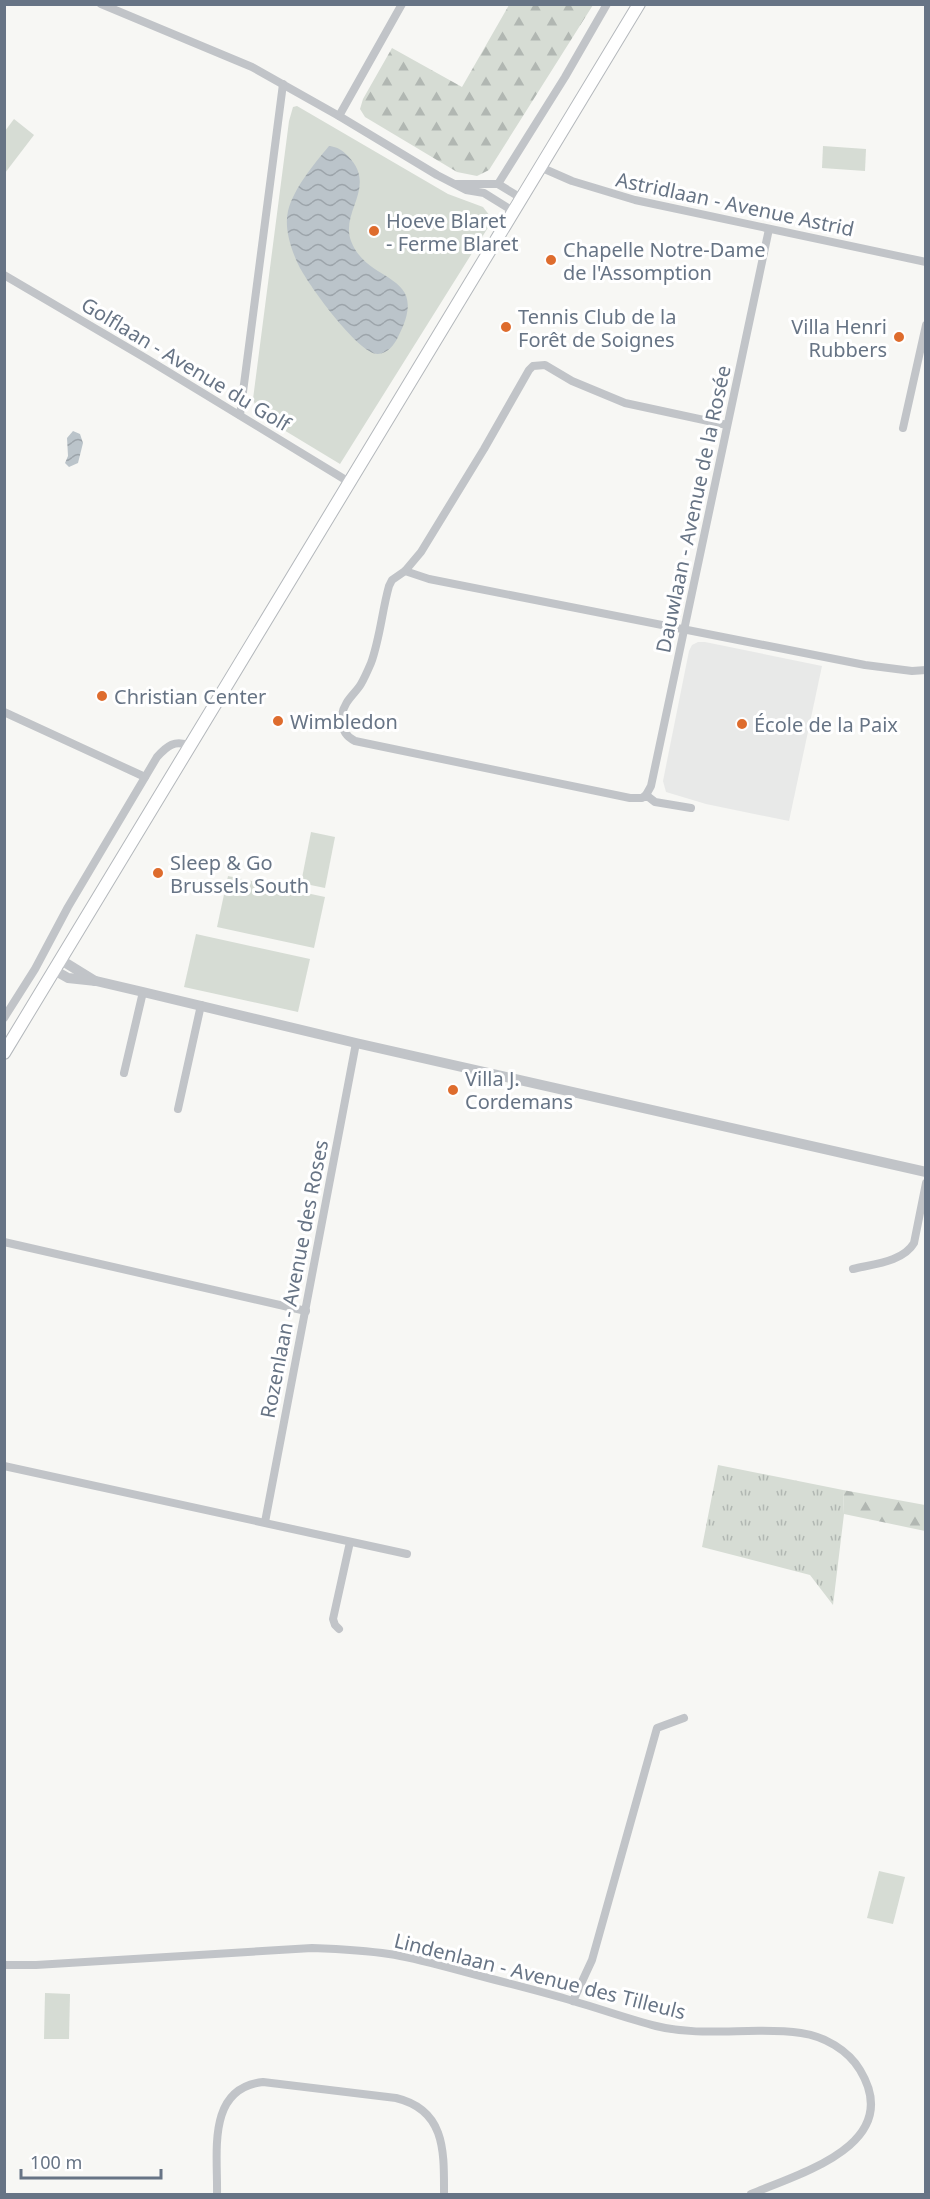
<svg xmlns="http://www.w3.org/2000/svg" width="930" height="2199" viewBox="0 0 930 2199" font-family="'Noto Sans',sans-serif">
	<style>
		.built { fill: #e8e9e8 }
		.grass { fill: url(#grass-tufts) }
		.forest { fill: url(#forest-firs) }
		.green { fill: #d6dcd4 }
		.water { fill: url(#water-waves) }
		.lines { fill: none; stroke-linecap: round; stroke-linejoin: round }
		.primary-casing { stroke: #b4b8bc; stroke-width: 14 }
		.minor { stroke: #c1c4c8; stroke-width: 8 }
		.tertiary { stroke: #c1c4c8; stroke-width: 10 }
		.primary { stroke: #fff; stroke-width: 12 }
		.poi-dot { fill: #de6c2d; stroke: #fff; stroke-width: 2 }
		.labels { text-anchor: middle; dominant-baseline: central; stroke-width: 6; stroke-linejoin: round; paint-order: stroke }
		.street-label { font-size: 20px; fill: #677485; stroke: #fff }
		.poi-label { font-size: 20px; fill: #677485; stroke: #fff; text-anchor: start }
	</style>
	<defs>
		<pattern id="grass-tufts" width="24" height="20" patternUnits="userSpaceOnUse" patternTransform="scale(1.5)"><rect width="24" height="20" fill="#d6dcd4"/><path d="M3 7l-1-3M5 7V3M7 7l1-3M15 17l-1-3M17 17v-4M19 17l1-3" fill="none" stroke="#b1b7b2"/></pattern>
		<pattern id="forest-firs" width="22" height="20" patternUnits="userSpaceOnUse" patternTransform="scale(1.5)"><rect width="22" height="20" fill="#d6dcd4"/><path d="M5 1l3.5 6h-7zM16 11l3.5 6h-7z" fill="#b1b7b2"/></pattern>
		<pattern id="water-waves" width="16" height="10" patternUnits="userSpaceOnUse" patternTransform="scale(1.5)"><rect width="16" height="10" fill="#bbc4ca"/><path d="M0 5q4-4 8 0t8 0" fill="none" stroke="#9ca4aa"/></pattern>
	</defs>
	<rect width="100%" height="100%" fill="#f7f7f4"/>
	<path class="built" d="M 698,642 L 705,642 L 822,666 L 789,821 L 706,804 L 666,792 L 663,781 L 689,651 L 692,645 Z"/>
	<path class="grass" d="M 718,1465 L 843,1490 L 844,1514 L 833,1605 L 810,1575 L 702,1547 Z"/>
	<g class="forest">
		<path d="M 509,5 L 593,5 L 489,170 L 477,176 L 457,172 L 365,117 L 360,109 L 363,99 L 392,48 L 462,87 Z"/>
		<path d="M 843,1490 L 925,1505 L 925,1531 L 844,1514 Z"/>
	</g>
	<g class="green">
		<path d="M 297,106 L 448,194 L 483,207 L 490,216 L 489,226 L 340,464 L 264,418 L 257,410 L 253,399 L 289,121 L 293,107 Z"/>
		<path d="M 14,119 L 34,135 L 5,173 L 5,131 Z"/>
		<path d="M 823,146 L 866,149 L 865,171 L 822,168 Z"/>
		<path d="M 311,832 L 335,837 L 325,888 L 301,883 Z"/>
		<path d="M 228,876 L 325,897 L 314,948 L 217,927 Z"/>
		<path d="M 196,934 L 310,959 L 298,1012 L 184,987 Z"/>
		<path d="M 879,1871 L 905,1877 L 893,1924 L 867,1918 Z"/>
		<path d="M 45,1993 L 70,1994 L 69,2039 L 44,2039 Z"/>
	</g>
	<g class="water">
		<path d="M 329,146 C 338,147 342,150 348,156 C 378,187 340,211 351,241 C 368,286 432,271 398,337 C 395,344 387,354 378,354 C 359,355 306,282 298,264 C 291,249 284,228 288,211 C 294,188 314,164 329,146 Z"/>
		<path d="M 73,431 L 80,434 L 83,443 L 78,463 L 69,467 L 65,463 L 68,456 L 67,438 Z"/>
	</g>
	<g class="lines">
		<defs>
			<path id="primary" d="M 4,1053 L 639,4"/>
		</defs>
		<use href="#primary" class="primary-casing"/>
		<g class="minor">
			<path d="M 101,4 L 252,67 L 339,116 L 437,175 L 466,190 L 484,193 L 513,211"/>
			<path d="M 339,116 L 402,4"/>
			<path d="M 540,167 L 572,181 L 635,200 L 926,262"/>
			<path d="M 456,184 L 498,184 L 521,198"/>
			<path d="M 498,184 L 565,77 L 607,4"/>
			<path d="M 4,275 L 147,359 L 349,482"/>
			<path d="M 240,415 L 283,84"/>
			<path d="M 903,428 L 926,325"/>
			<path d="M 405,571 L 429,579 L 865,665 L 912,671 L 926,670"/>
			<path d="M 4,712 L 145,777"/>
			<path d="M 646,795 L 651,786 L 769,229"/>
			<path d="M 691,808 L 655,802 L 646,795 L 642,798 L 630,798 L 355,741 C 344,736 341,726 342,715 C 344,701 355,694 361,684 C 365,677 368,670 371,663 C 380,638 382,611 389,586 L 392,580 L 405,571 L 421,552 L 484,449 L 529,370 L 533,366 L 545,365 L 572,381 L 625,403 L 727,425"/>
			<path d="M 4,1018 L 35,969 L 68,907 L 157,757 C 167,746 175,739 190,746"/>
			<path d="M 124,1073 L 143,992"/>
			<path d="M 178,1109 L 201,1005"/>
			<path d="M 4,1242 L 306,1311"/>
			<path d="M 853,1269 C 873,1264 903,1262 914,1243 L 926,1183"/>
			<path d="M 4,1466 L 407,1554"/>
			<path d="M 265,1522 L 356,1043"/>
			<path d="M 339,1629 L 335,1625 L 333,1619 L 350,1542"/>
			<path d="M 4,1965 L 36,1965 L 312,1948 C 338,1949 363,1950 389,1954 C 417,1958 445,1967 473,1974 C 506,1983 540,1991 573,2001 C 601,2009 628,2019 656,2026 C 704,2038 752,2026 801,2033 C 824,2036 848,2050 860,2070 C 905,2144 801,2173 751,2194"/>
			<path d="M 573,2001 L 592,1960 L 657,1728 L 684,1718"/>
			<path d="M 217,2194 C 218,2154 206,2088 263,2082 L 396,2098 C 446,2110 444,2152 444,2194"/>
		</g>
		<g class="tertiary">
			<path d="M 61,960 L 95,981"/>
			<path d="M 54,970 L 68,978 L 96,981 L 143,992 L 356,1043 L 926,1172"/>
		</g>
		<use href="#primary" class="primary"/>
	</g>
	<g class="poi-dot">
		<circle cx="374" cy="231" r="6"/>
		<circle cx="551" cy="260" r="6"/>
		<circle cx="506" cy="327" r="6"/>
		<circle cx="899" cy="337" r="6"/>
		<circle cx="102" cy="696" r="6"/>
		<circle cx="278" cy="721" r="6"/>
		<circle cx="742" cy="724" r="6"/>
		<circle cx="158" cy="873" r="6"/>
		<circle cx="453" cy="1090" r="6"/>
	</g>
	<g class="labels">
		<g class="street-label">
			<text transform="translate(735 204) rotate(12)">Astridlaan - Avenue Astrid</text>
			<text transform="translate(186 364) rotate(31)">Golflaan - Avenue du Golf</text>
			<text transform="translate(693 509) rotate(-78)">Dauwlaan - Avenue de la Rosée</text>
			<text transform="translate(294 1279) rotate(-79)">Rozenlaan - Avenue des Roses</text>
			<text transform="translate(540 1976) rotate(14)">Lindenlaan - Avenue des Tilleuls</text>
		</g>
		<g class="poi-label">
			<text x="386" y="220">Hoeve Blaret<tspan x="386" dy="23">- Ferme Blaret</tspan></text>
			<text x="563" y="249">Chapelle Notre-Dame<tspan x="563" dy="23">de l'Assomption</tspan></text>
			<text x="518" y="316">Tennis Club de la<tspan x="518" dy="23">Forêt de Soignes</tspan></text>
			<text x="887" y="326" text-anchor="end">Villa Henri<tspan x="887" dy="23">Rubbers</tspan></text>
			<text x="114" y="696">Christian Center</text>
			<text x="290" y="721">Wimbledon</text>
			<text x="754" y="724">École de la Paix</text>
			<text x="170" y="862">Sleep &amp; Go<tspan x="170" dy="23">Brussels South</tspan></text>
			<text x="465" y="1078">Villa J.<tspan x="465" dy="23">Cordemans</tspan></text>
		</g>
	</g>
	<rect width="930" height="2199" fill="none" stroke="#677485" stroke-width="12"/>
	<path d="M21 2169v9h140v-9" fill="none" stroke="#677485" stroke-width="3"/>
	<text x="30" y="2169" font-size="18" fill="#677485" stroke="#ffffff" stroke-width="4.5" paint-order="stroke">100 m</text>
</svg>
